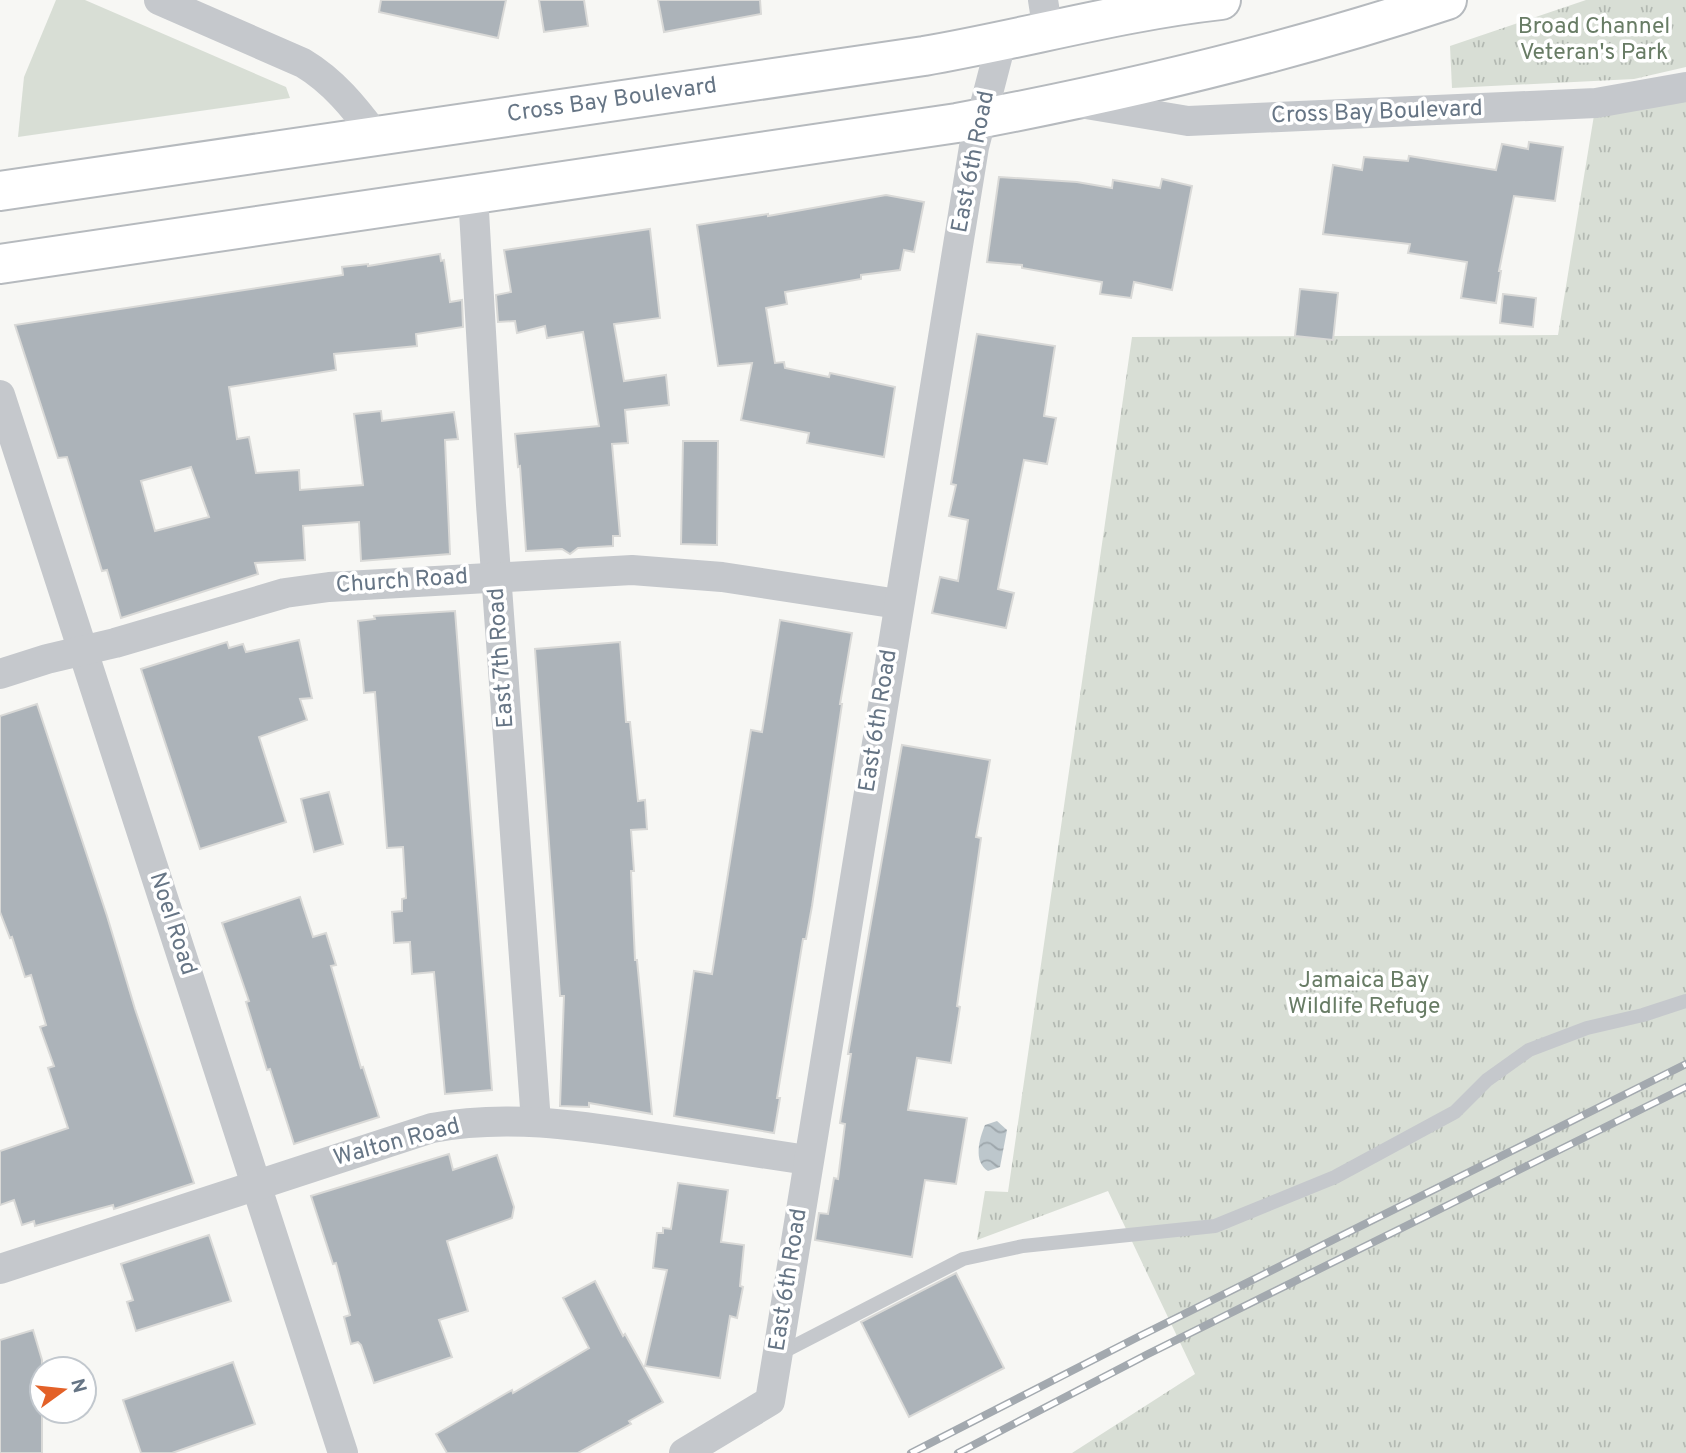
<svg xmlns="http://www.w3.org/2000/svg" width="1686" height="1453" viewBox="0 0 1686 1453" font-family="Overpass,sans-serif">
	<style>
		.grass { fill: #d8ded5 }
		.park { fill: url(#park-tufts) }
		.water { fill: url(#water-waves) }
		.building { fill: #acb3b9; stroke: #d9d9d7; stroke-width: 2; fill-rule: evenodd }
		.lines { fill: none; stroke-linecap: round; stroke-linejoin: round }
		.primary-casing { stroke: #b6babe; stroke-width: 42 }
		.service { stroke: #c5c8cc; stroke-width: 14 }
		.minor { stroke: #c5c8cc; stroke-width: 30 }
		.primary { stroke: #fff; stroke-width: 38 }
		.rail-casing { stroke: #a3a9af; stroke-width: 8 }
		.rail { stroke: #fff; stroke-width: 5; stroke-dasharray: 16; stroke-linecap: butt }
		.labels { text-anchor: middle; dominant-baseline: central; stroke-width: 7; stroke-linejoin: round; paint-order: stroke }
		.park-label { font-size: 23px; fill: #687c65; stroke: #fff }
		.street-label { font-size: 23px; fill: #667585; stroke: #fff }
	</style>
	<defs>
		<pattern id="park-tufts" width="24" height="20" patternUnits="userSpaceOnUse" patternTransform="scale(1.75)"><rect width="24" height="20" fill="#d8ded5"/><path d="M3 7l-1-3M5 7V3M7 7l1-3M15 17l-1-3M17 17v-4M19 17l1-3" fill="none" stroke="#b3b9b2"/></pattern>
		<pattern id="water-waves" width="16" height="10" patternUnits="userSpaceOnUse" patternTransform="scale(1.75)"><rect width="16" height="10" fill="#bdc7cc"/><path d="M0 5q4-4 8 0t8 0" fill="none" stroke="#9da6ab"/></pattern>
	</defs>
	<rect width="100%" height="100%" fill="#f7f7f4"/>
	<path class="grass" d="M 56,0 L 85,0 L 286,87 L 290,98 L 18,137 L 24,77 Z"/>
	<g class="park">
		<path d="M 1586,0 L 1686,0 L 1686,67 L 1634,79 L 1452,88 L 1450,46 Z"/>
		<path d="M 1686,87 L 1686,1453 L 1072,1453 L 1195,1374 L 1108,1191 L 977,1240 L 985,1191 L 1008,1192 L 1132,337 L 1558,335 L 1596,103 Z"/>
	</g>
	<path class="water" d="M 997,1121 L 1007,1130 L 1000,1167 L 988,1171 C 973,1162 979,1139 985,1125 Z"/>
	<g class="building">
		<path d="M 381,0 L 506,0 L 498,38 L 379,12 Z"/>
		<path d="M 539,0 L 584,0 L 588,26 L 544,32 Z"/>
		<path d="M 658,0 L 760,0 L 761,14 L 664,32 Z"/>
		<path d="M 1529,142 L 1563,147 L 1555,201 L 1514,196 L 1499,271 L 1501,271 L 1496,303 L 1461,298 L 1467,262 L 1408,253 L 1410,244 L 1323,234 L 1333,165 L 1362,170 L 1364,157 L 1408,161 L 1409,156 L 1496,170 L 1502,144 L 1528,149 Z"/>
		<path d="M 999,177 L 1077,182 L 1112,188 L 1113,180 L 1160,188 L 1162,179 L 1192,186 L 1172,290 L 1134,282 L 1131,298 L 1100,294 L 1102,282 L 1022,268 L 1022,265 L 987,262 Z"/>
		<path d="M 886,195 L 924,202 L 914,252 L 904,250 L 900,270 L 861,275 L 861,279 L 785,292 L 787,304 L 766,308 L 775,363 L 784,362 L 785,368 L 829,377 L 830,373 L 895,387 L 884,457 L 807,443 L 809,433 L 741,420 L 752,363 L 718,366 L 697,225 L 768,214 L 768,216 Z"/>
		<path d="M 650,229 L 660,318 L 614,324 L 624,381 L 666,375 L 669,405 L 625,410 L 628,443 L 612,444 L 620,536 L 613,536 L 613,546 L 578,548 L 570,554 L 562,549 L 526,551 L 520,466 L 518,467 L 515,434 L 599,426 L 583,332 L 547,338 L 545,326 L 517,333 L 515,321 L 498,322 L 496,295 L 511,292 L 504,250 Z"/>
		<path d="M 440,254 L 441,261 L 444,260 L 450,302 L 462,300 L 463,327 L 416,334 L 417,346 L 334,354 L 336,370 L 229,387 L 237,439 L 249,437 L 256,473 L 299,470 L 300,490 L 363,485 L 354,414 L 381,411 L 382,421 L 454,412 L 458,439 L 445,440 L 450,554 L 361,561 L 359,522 L 303,526 L 305,560 L 255,563 L 258,574 L 121,618 L 107,570 L 102,571 L 67,457 L 58,458 L 15,325 L 343,275 L 342,267 L 368,264 L 368,266 ZM 191,467 L 209,517 L 155,531 L 141,481 Z"/>
		<path d="M 1300,289 L 1338,293 L 1333,340 L 1295,336 Z"/>
		<path d="M 1503,294 L 1536,298 L 1533,327 L 1500,323 Z"/>
		<path d="M 977,334 L 1055,346 L 1044,416 L 1056,418 L 1047,464 L 1024,460 L 998,589 L 1014,593 L 1006,628 L 932,613 L 940,577 L 958,581 L 968,520 L 949,516 L 956,485 L 951,484 Z"/>
		<path d="M 683,441 L 718,441 L 717,545 L 681,544 Z"/>
		<path d="M 455,611 L 492,1090 L 445,1094 L 434,972 L 412,974 L 410,942 L 394,943 L 392,912 L 402,911 L 402,899 L 406,898 L 403,847 L 387,848 L 375,692 L 364,693 L 358,621 L 375,619 L 374,616 Z"/>
		<path d="M 780,620 L 852,633 L 840,704 L 842,704 L 812,906 L 806,939 L 803,939 L 777,1098 L 780,1098 L 774,1133 L 674,1116 L 694,971 L 712,974 L 751,730 L 762,732 Z"/>
		<path d="M 299,640 L 312,698 L 300,699 L 307,720 L 259,737 L 286,822 L 200,849 L 141,669 L 227,642 L 229,648 L 243,644 L 246,652 Z"/>
		<path d="M 620,642 L 626,722 L 630,722 L 638,801 L 645,800 L 647,829 L 631,830 L 634,871 L 631,871 L 635,960 L 637,960 L 652,1114 L 589,1103 L 589,1107 L 560,1106 L 564,996 L 560,996 L 535,649 Z"/>
		<path d="M 37,704 L 107,916 L 135,1009 L 194,1183 L 114,1209 L 113,1205 L 35,1226 L 34,1221 L 22,1225 L 14,1200 L 0,1205 L 0,1151 L 68,1128 L 48,1068 L 54,1066 L 40,1027 L 46,1025 L 31,975 L 25,977 L 12,937 L 10,938 L 0,912 L 0,716 Z"/>
		<path d="M 902,745 L 990,760 L 976,837 L 981,838 L 957,1006 L 960,1007 L 951,1063 L 917,1058 L 908,1110 L 967,1118 L 956,1184 L 925,1180 L 912,1257 L 815,1240 L 819,1213 L 828,1214 L 834,1178 L 838,1179 L 845,1124 L 840,1123 L 851,1054 L 848,1054 Z"/>
		<path d="M 329,792 L 343,844 L 314,852 L 301,799 Z"/>
		<path d="M 300,897 L 313,937 L 326,933 L 336,965 L 331,966 L 361,1068 L 363,1067 L 379,1117 L 294,1144 L 270,1069 L 267,1070 L 246,1002 L 249,1001 L 222,923 Z"/>
		<path d="M 449,1154 L 453,1170 L 497,1155 L 514,1207 L 512,1218 L 447,1241 L 468,1311 L 439,1320 L 452,1357 L 374,1383 L 361,1345 L 358,1342 L 351,1344 L 344,1317 L 350,1315 L 336,1263 L 333,1264 L 311,1196 Z"/>
		<path d="M 678,1183 L 728,1190 L 721,1242 L 744,1245 L 740,1286 L 743,1287 L 737,1318 L 730,1316 L 720,1378 L 645,1366 L 667,1270 L 653,1268 L 657,1233 L 663,1233 L 663,1228 L 671,1229 Z"/>
		<path d="M 209,1235 L 231,1301 L 136,1331 L 127,1302 L 133,1300 L 121,1264 Z"/>
		<path d="M 956,1273 L 1004,1368 L 909,1417 L 861,1322 Z"/>
		<path d="M 595,1281 L 623,1336 L 625,1334 L 663,1402 L 629,1421 L 631,1424 L 578,1453 L 447,1453 L 436,1434 L 512,1390 L 513,1393 L 589,1348 L 563,1298 Z"/>
		<path d="M 33,1330 L 42,1360 L 42,1453 L 0,1453 L 0,1340 Z"/>
		<path d="M 233,1362 L 255,1424 L 172,1453 L 141,1453 L 123,1400 Z"/>
	</g>
	<g class="lines">
		<defs>
			<g id="primary">
				<path d="M 0,191 L 924,56 C 1023,39 1121,11 1221,0"/>
				<path d="M 0,264 L 957,123 C 1123,92 1287,53 1447,0"/>
			</g>
		</defs>
		<use href="#primary" class="primary-casing"/>
		<path class="service" d="M 779,1354 L 963,1259 L 1023,1246 L 1215,1226 L 1335,1177 L 1455,1112 L 1487,1080 L 1529,1050 L 1587,1028 L 1643,1015 L 1686,1001"/>
		<g class="minor">
			<path d="M 159,0 L 303,63 C 333,81 354,107 375,135"/>
			<path d="M 1043,0 L 1048,32"/>
			<path d="M 1080,103 L 1188,121 L 1596,103 L 1686,87"/>
			<path d="M 473,194 L 491,505 L 536,1122"/>
			<path d="M 0,395 L 343,1453"/>
			<path d="M 0,674 L 47,659 L 115,643 L 285,593 L 329,587 L 632,570 L 722,577 L 898,604"/>
			<path d="M 0,1269 L 432,1128 C 505,1114 577,1125 649,1136 C 702,1144 755,1152 807,1160"/>
			<path d="M 684,1453 L 770,1401 L 974,147 L 1001,43"/>
		</g>
		<use href="#primary" class="primary"/>
		<defs>
			<g id="rail">
				<path d="M 911,1453 L 1136,1338 L 1686,1064"/>
				<path d="M 958,1453 L 1148,1354 L 1686,1087"/>
			</g>
		</defs>
		<use href="#rail" class="rail-casing"/>
		<use href="#rail" class="rail"/>
	</g>
	<g class="labels">
		<g class="park-label">
			<text x="1594" y="27">Broad Channel<tspan x="1594" dy="26">Veteran's Park</tspan></text>
			<text x="1364" y="981">Jamaica Bay<tspan x="1364" dy="26">Wildlife Refuge</tspan></text>
		</g>
		<g class="street-label">
			<text transform="translate(612 101) rotate(-8)">Cross Bay Boulevard</text>
			<text transform="translate(1377 113) rotate(-2)">Cross Bay Boulevard</text>
			<text transform="translate(974 162) rotate(-79)">East 6th Road</text>
			<text transform="translate(402 582) rotate(-4)">Church Road</text>
			<text transform="translate(502 658) rotate(-94)">East 7th Road</text>
			<text transform="translate(879 721) rotate(-81)">East 6th Road</text>
			<text transform="translate(172 924) rotate(72)">Noel Road</text>
			<text transform="translate(397 1143) rotate(-15)">Walton Road</text>
			<text transform="translate(789 1280) rotate(-81)">East 6th Road</text>
		</g>
	</g>
	<g transform="translate(63 1390) rotate(75)"><circle r="33" fill="#ffffff" stroke="#c2c8ce" stroke-width="2"/>
	<path d="M0-5L12 26L0 18L-12 26Z" fill="#e36128"/>
	<text y="-10" font-size="19" font-weight="bold" text-anchor="middle" fill="#667585">N</text>
	</g>
</svg>
